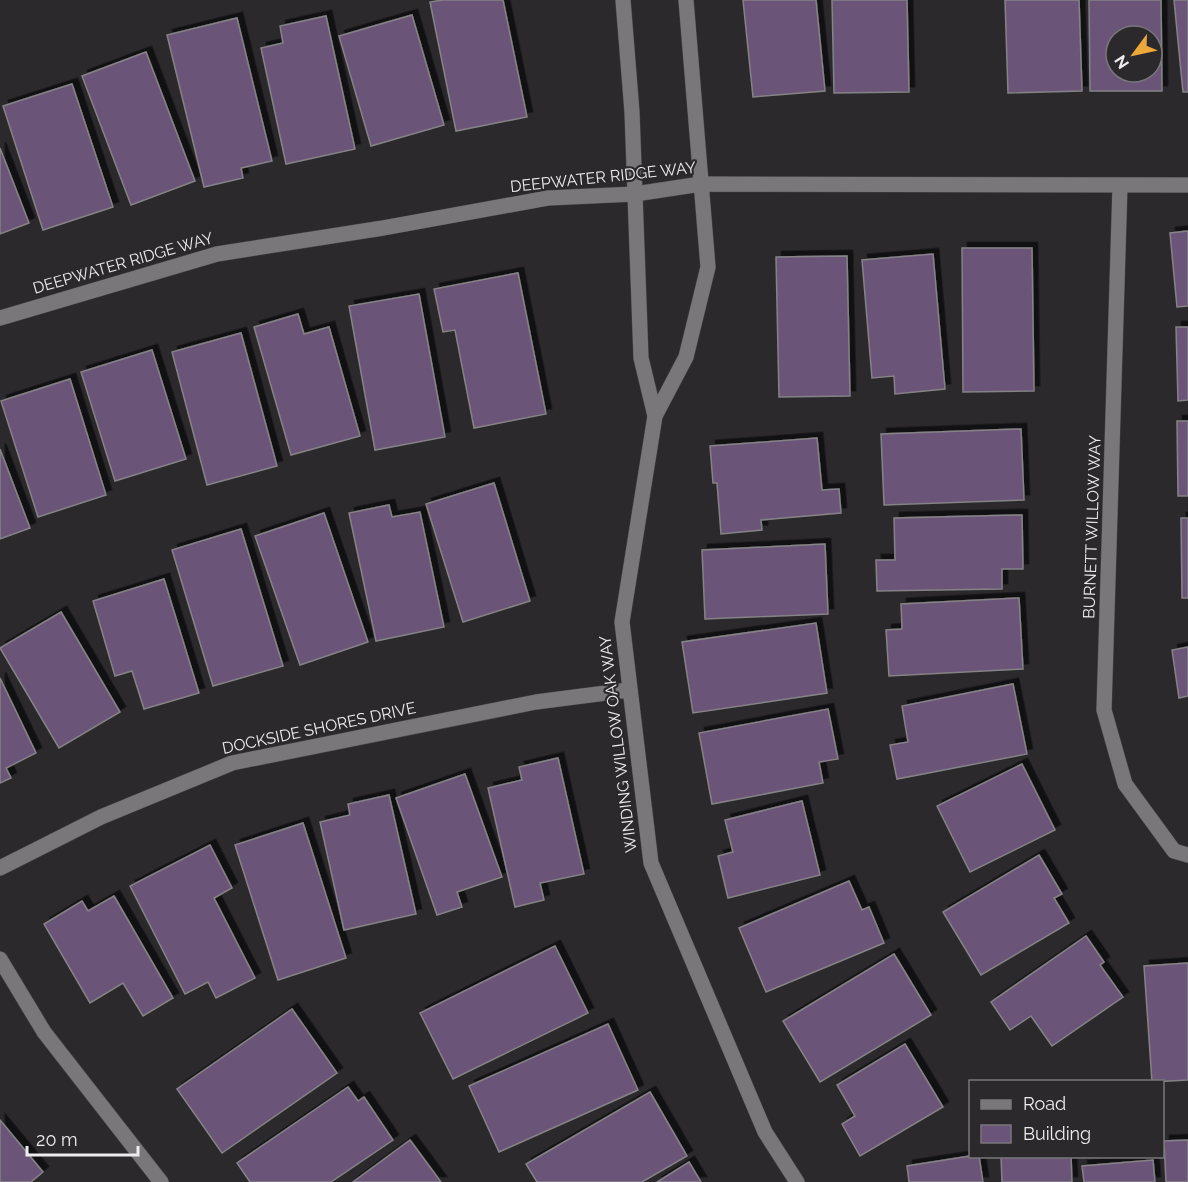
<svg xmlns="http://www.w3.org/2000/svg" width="1188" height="1182" viewBox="0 0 1188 1182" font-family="Raleway,sans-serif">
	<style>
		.building { fill: #6b5479; stroke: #858386; stroke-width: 1.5; fill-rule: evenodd; filter: url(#shadow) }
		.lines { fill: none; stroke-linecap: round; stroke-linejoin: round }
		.minor-casing { stroke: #474648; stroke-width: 16 }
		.minor { stroke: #79777a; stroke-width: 15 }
		.labels { text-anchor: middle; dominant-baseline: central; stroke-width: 4.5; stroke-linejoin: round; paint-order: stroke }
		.street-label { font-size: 16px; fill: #edecee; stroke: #2b292c }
	</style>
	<defs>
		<filter id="shadow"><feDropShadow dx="5.5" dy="-5.5" stdDeviation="0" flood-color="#0009"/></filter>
	</defs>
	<rect width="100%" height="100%" fill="#2b292c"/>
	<g class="building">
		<path d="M 442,0 L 503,0 L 527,117 L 456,131 L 430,2 Z"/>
		<path d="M 743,0 L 816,0 L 825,91 L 753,97 Z"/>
		<path d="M 832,0 L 907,0 L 909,92 L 834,93 Z"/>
		<path d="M 1005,0 L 1079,0 L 1082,91 L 1008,93 Z"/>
		<path d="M 1089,0 L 1161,0 L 1162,91 L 1090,91 ZM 1116,36 L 1152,36 L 1152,72 L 1116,72 Z"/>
		<path d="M 1174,0 L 1188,0 L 1188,92 L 1183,92 Z"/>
		<path d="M 412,15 L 444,125 L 371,146 L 339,36 Z"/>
		<path d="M 326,16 L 355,149 L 286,164 L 261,48 L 283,43 L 280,26 Z"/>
		<path d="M 237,18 L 272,161 L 241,168 L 243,178 L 204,187 L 167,35 Z"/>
		<path d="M 146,52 L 195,181 L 131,205 L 82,76 Z"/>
		<path d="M 72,84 L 113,207 L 43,230 L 3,106 Z"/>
		<path d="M 0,148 L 29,223 L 0,234 Z"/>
		<path d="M 1188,231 L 1188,306 L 1177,307 L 1170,233 Z"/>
		<path d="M 962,248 L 1032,248 L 1034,391 L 963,392 Z"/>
		<path d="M 933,254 L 945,389 L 895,394 L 894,376 L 872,378 L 862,260 Z"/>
		<path d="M 847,256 L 850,396 L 779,397 L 776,257 Z"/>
		<path d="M 518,273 L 546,414 L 474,428 L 455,330 L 443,332 L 434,289 Z"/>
		<path d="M 419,294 L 445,437 L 375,450 L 349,306 Z"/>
		<path d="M 298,314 L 304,334 L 329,327 L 360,436 L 291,455 L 254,327 Z"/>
		<path d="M 1176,327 L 1188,327 L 1188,400 L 1178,401 Z"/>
		<path d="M 241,333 L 277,466 L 207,485 L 172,352 Z"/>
		<path d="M 152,350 L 186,459 L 115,481 L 81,372 Z"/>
		<path d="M 70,379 L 106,495 L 38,517 L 1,401 Z"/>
		<path d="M 1177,421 L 1188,421 L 1188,496 L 1178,496 Z"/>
		<path d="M 1021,429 L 1024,500 L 884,505 L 881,434 Z"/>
		<path d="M 817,438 L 822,490 L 839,489 L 841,513 L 761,520 L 762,530 L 721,534 L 717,483 L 713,483 L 710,446 Z"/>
		<path d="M 0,449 L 30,528 L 0,539 Z"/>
		<path d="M 494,483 L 530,601 L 463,622 L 426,504 Z"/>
		<path d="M 389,505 L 392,517 L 420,512 L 444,627 L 376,641 L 349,513 Z"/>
		<path d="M 324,513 L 368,642 L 300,665 L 255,536 Z"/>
		<path d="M 1022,515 L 1023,569 L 1002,569 L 1002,589 L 877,591 L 876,560 L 895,560 L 894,518 Z"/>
		<path d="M 1181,518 L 1188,518 L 1188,598 L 1182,598 Z"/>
		<path d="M 241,529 L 283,666 L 213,686 L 172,550 Z"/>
		<path d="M 825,544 L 828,614 L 705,619 L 702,550 Z"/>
		<path d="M 164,579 L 199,693 L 144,709 L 132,671 L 115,676 L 93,601 Z"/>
		<path d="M 1019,598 L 1023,669 L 889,676 L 886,630 L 902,629 L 901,604 Z"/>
		<path d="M 61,612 L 120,712 L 59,748 L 0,648 Z"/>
		<path d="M 816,623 L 827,693 L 693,713 L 682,642 Z"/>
		<path d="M 1188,647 L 1188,696 L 1179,698 L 1172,650 Z"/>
		<path d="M 0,678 L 36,753 L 6,768 L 11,778 L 0,783 Z"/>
		<path d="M 1013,684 L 1027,754 L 897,779 L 890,745 L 908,742 L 902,706 Z"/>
		<path d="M 828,709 L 838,759 L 819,762 L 823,783 L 712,804 L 699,733 Z"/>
		<path d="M 558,758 L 584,874 L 540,883 L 544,900 L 515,907 L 488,788 L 522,780 L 519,767 Z"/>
		<path d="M 1022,764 L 1055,830 L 970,872 L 937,806 Z"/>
		<path d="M 465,774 L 502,877 L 457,892 L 462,907 L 437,915 L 396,798 Z"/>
		<path d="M 389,795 L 416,914 L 344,930 L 320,822 L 350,815 L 348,804 Z"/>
		<path d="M 802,801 L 820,875 L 728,898 L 718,856 L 733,852 L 725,820 Z"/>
		<path d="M 303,823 L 346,958 L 278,980 L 235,845 Z"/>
		<path d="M 210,845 L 232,888 L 214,898 L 255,978 L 216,998 L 208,982 L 185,994 L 130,886 Z"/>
		<path d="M 1039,855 L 1062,894 L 1054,898 L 1069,923 L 981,975 L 943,912 Z"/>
		<path d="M 849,881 L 862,910 L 869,907 L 884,943 L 766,992 L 739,928 Z"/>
		<path d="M 114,896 L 173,998 L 143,1016 L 123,983 L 90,1003 L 44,924 L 82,901 L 88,911 Z"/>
		<path d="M 1086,936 L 1104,962 L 1100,965 L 1123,997 L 1052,1046 L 1031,1016 L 1010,1030 L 991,1002 Z"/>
		<path d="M 555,946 L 588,1013 L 453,1079 L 420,1013 Z"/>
		<path d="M 894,954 L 931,1015 L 820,1082 L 783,1021 Z"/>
		<path d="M 1188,963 L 1188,1080 L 1152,1082 L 1144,966 Z"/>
		<path d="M 292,1009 L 337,1073 L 222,1153 L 177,1089 Z"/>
		<path d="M 608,1024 L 638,1090 L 499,1152 L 469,1086 Z"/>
		<path d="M 905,1044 L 943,1107 L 860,1156 L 842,1124 L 855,1116 L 837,1085 Z"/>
		<path d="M 348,1087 L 358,1101 L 364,1097 L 393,1140 L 331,1182 L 250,1182 L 237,1163 Z"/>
		<path d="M 650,1092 L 687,1156 L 642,1182 L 537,1182 L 526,1164 Z"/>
		<path d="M 0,1120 L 43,1172 L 31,1182 L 0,1182 Z"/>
		<path d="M 410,1140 L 441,1182 L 353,1182 Z"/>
		<path d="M 1188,1140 L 1188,1182 L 1166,1182 L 1164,1141 Z"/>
		<path d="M 970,1156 L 979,1156 L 983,1182 L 909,1182 L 907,1166 Z"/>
		<path d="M 1001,1156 L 1071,1156 L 1072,1182 L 1002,1182 Z"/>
		<path d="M 1153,1160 L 1155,1182 L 1084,1182 L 1082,1166 Z"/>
		<path d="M 689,1162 L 701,1182 L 657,1182 Z"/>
	</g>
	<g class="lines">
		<defs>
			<g id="minor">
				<path d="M 623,0 L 632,112 L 641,358 L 655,416"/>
				<path d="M 686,0 L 708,267 L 686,357 L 655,416 L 622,622 L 651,863 L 765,1132 L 797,1182"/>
				<path d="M 1120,186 L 1104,710 L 1125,784 L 1174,851 L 1188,855"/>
				<path d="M 0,318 L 217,254 L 383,228 L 548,198 L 635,194 L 701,184 L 1188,185"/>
				<path d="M 0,868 L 101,817 L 232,763 L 536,702 L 629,690"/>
				<path d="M 0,959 L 44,1032 L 161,1182"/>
			</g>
		</defs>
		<use href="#minor" class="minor-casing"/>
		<use href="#minor" class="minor"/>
	</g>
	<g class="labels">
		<g class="street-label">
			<text transform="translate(603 177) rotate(-6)">DEEPWATER RIDGE WAY</text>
			<text transform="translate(123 263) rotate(-16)">DEEPWATER RIDGE WAY</text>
			<text transform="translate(1092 527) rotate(-88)">BURNETT WILLOW WAY</text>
			<text transform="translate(319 728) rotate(-12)">DOCKSIDE SHORES DRIVE</text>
			<text transform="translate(618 744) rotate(-97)">WINDING WILLOW OAK WAY</text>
		</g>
	</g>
	<rect x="969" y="1080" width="195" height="78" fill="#2b292c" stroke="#79777a" stroke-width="1.5"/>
	<rect x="981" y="1100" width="30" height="9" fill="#79777a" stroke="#79777a" stroke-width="1.5"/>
	<text x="1023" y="1110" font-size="18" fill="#edecee">Road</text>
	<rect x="981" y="1125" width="30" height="18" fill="#6b5479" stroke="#79777a" stroke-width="1.5"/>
	<text x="1023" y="1140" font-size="18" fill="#edecee">Building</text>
	<g transform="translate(1134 54) rotate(237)"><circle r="28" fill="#2b292c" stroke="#79777a" stroke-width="1.5"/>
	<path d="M0-4.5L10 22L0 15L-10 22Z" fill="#eda83b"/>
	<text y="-9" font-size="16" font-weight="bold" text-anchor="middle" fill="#edecee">N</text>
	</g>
	<path d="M27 1146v9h111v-9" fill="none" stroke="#edecee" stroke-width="3"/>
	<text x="36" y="1146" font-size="18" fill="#edecee" stroke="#2b292c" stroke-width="4.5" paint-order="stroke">20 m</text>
</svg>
